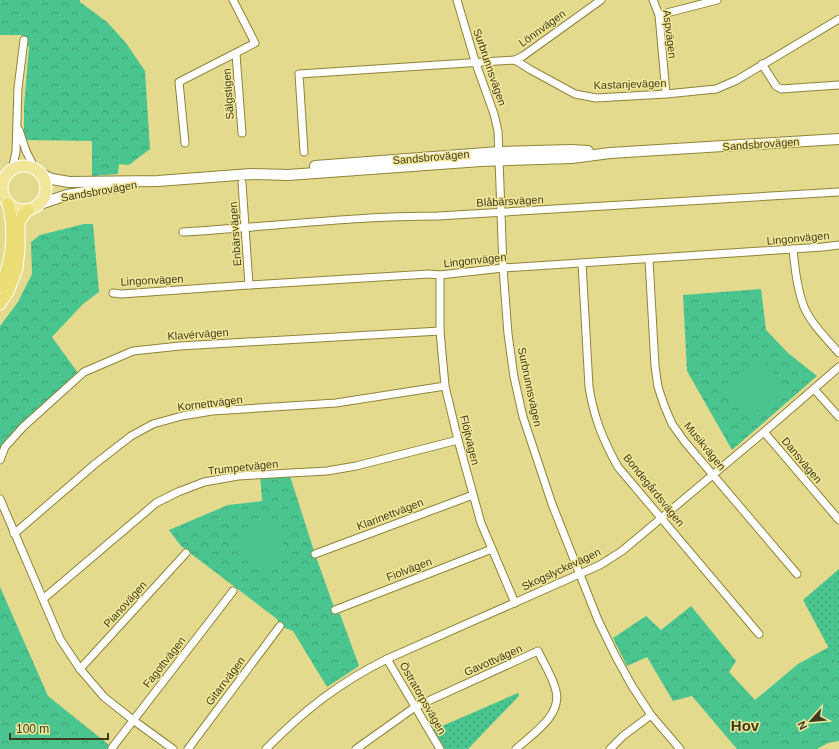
<svg xmlns="http://www.w3.org/2000/svg" width="839" height="749" viewBox="0 0 839 749" font-family="Arial,sans-serif">
	<style>
		.grass { fill: url(#grass-dots) }
		.forest { fill: url(#forest-crowns) }
		.garden { fill: #4ac590 }
		.lines { fill: none; stroke-linecap: round; stroke-linejoin: round }
		.minor-casing { stroke: #8f8438; stroke-width: 9 }
		.secondary-casing { stroke: #8f8438; stroke-width: 12 }
		.primary-casing { stroke: #fff; stroke-width: 13 }
		.trunk-casing { stroke: #fff; stroke-width: 13 }
		.minor { stroke: #fff; stroke-width: 7 }
		.secondary { stroke: #fff; stroke-width: 10 }
		.primary { stroke: #f1e699; stroke-width: 11 }
		.trunk { stroke: #ecde77; stroke-width: 11 }
		.labels { text-anchor: middle; dominant-baseline: central; stroke-width: 3; stroke-linejoin: round; paint-order: stroke }
		.street-label { font-size: 11px; fill: #403b1c; stroke: #f1e79a }
		.district-label { font-size: 15px; font-weight: bold; fill: #3f3911; stroke: #f1e79a }
	</style>
	<defs>
		<pattern id="grass-dots" width="8" height="8" patternUnits="userSpaceOnUse"><rect width="8" height="8" fill="#4ac590"/><path d="M2 2h.1M6 6h.1" fill="none" stroke="#3fa175" stroke-width="1.8" stroke-linecap="round"/></pattern>
		<pattern id="forest-crowns" width="20" height="18" patternUnits="userSpaceOnUse"><rect width="20" height="18" fill="#4ac590"/><path d="M2 6a3 3 0 1 1 6 0M12 15a3 3 0 1 1 6 0" fill="none" stroke="#3fa175"/></pattern>
	</defs>
	<rect width="100%" height="100%" fill="#e4da8d"/>
	<g class="grass">
		<path d="M 839,569 L 839,667 L 803,600 Z"/>
		<path d="M 518,693 L 519,696 L 468,749 L 445,749 L 433,730 Z"/>
	</g>
	<g class="forest">
		<path d="M 0,0 L 80,0 L 80,2 L 107,22 L 126,43 L 145,71 L 150,149 L 129,165 L 119,164 L 118,174 L 92,176 L 92,141 L 24,140 L 24,106 L 29,47 L 21,35 L 0,35 Z"/>
		<path d="M 84,224 L 93,224 L 99,292 L 83,304 L 52,337 L 78,373 L 13,432 L 0,448 L 0,326 L 18,302 L 32,274 L 31,242 L 40,235 Z"/>
		<path d="M 761,289 L 766,330 L 788,353 L 817,376 L 732,450 L 687,371 L 683,295 Z"/>
		<path d="M 289,473 L 315,554 L 335,610 L 333,613 L 340,614 L 359,666 L 327,687 L 293,631 L 280,626 L 277,619 L 194,556 L 181,546 L 169,530 L 228,505 L 262,501 L 260,475 Z"/>
		<path d="M 0,587 L 48,696 L 114,749 L 0,749 Z"/>
		<path d="M 691,606 L 736,661 L 729,672 L 755,700 L 798,664 L 829,647 L 839,667 L 839,741 L 828,743 L 817,749 L 737,749 L 692,696 L 673,701 L 647,657 L 627,666 L 613,638 L 646,616 L 661,630 Z"/>
	</g>
	<g class="garden">
		<path d="M 762,359 L 785,387 L 748,417 L 726,390 Z"/>
		<path d="M 273,521 L 288,555 L 253,570 L 238,536 Z"/>
	</g>
	<g class="lines">
		<defs>
			<g id="minor">
				<path d="M 457,0 L 475,61 L 494,114 L 498,131 L 503,268 L 508,334 L 514,377 L 523,417 L 552,504 L 598,620 L 615,655 L 632,686 L 651,715 L 680,749"/>
				<path d="M 653,0 L 659,15 L 666,94"/>
				<path d="M 659,15 L 717,0"/>
				<path d="M 236,54 L 242,133"/>
				<path d="M 515,60 L 523,56 L 601,0"/>
				<path d="M 762,64 L 776,86 L 781,89 L 839,85"/>
				<path d="M 19,130 L 26,151 L 35,169"/>
				<path d="M 185,143 L 179,82 L 255,43 L 233,0"/>
				<path d="M 304,152 L 299,74 L 515,60 L 531,70 L 575,94 L 596,98 L 666,94 L 716,89 L 737,80 L 839,19"/>
				<path d="M 12,170 L 16,152 L 18,88 L 24,40"/>
				<path d="M 242,183 L 249,285"/>
				<path d="M 183,232 C 268,227 353,216 438,216 L 839,192"/>
				<path d="M 793,249 C 795,269 797,288 804,307 C 812,325 827,339 839,353"/>
				<path d="M 649,260 L 655,366 L 658,387 L 664,405 L 672,424 L 685,442 L 797,574"/>
				<path d="M 582,263 L 589,387 C 594,418 603,440 618,467 L 759,634"/>
				<path d="M 440,275 L 440,331 L 445,386 L 458,440 L 481,523 L 515,603"/>
				<path d="M 113,293 L 121,294 L 249,285 L 429,274 L 440,275 L 503,268 L 823,247 L 839,245"/>
				<path d="M 814,389 L 839,417"/>
				<path d="M 764,432 L 839,520"/>
				<path d="M 0,460 L 5,447 L 23,427 L 84,372 L 133,351 L 180,346 L 440,331"/>
				<path d="M 0,499 L 60,639 L 80,669 L 104,697 L 133,720 L 173,749"/>
				<path d="M 14,534 L 95,464 L 131,436 L 153,424 L 182,416 L 212,411 L 336,403 L 445,386"/>
				<path d="M 315,554 L 473,495"/>
				<path d="M 43,599 L 156,503 L 178,492 L 204,482 L 238,476 L 327,471 L 356,466 L 458,440"/>
				<path d="M 335,610 L 492,549"/>
				<path d="M 387,659 L 440,749"/>
				<path d="M 80,669 L 186,553"/>
				<path d="M 112,748 L 233,591"/>
				<path d="M 188,749 L 280,626"/>
				<path d="M 266,749 C 304,710 339,683 387,659 L 600,565 L 622,551 L 764,432 L 839,367"/>
				<path d="M 356,749 L 415,707 L 538,651 C 544,664 553,677 556,691 C 562,716 532,734 516,749"/>
				<path d="M 610,749 L 623,736 L 651,715"/>
			</g>
			<g id="secondary">
				<path d="M 315,166 L 499,152 L 571,150 L 588,151"/>
				<path d="M 41,174 L 52,179 L 69,182 L 158,181 L 251,174 L 288,175 L 481,161 L 572,158 L 610,153 L 839,139"/>
				<path d="M 40,204 L 67,195 L 124,186"/>
			</g>
			<circle id="primary" cx="24" cy="188" r="22"/>
			<g id="trunk">
				<path d="M 0,287 C 12,262 15,231 8,204"/>
				<path d="M 0,304 L 8,292 L 17,269 L 19,249 L 19,223 L 22,217 L 28,210"/>
			</g>
		</defs>
		<use href="#minor" class="minor-casing"/>
		<use href="#secondary" class="secondary-casing"/>
		<use href="#primary" class="primary-casing"/>
		<use href="#trunk" class="trunk-casing"/>
		<use href="#minor" class="minor"/>
		<use href="#secondary" class="secondary"/>
		<use href="#primary" class="primary"/>
		<use href="#trunk" class="trunk"/>
	</g>
	<g class="labels">
		<g class="street-label">
			<text transform="translate(542 28) rotate(-36)">Lönnvägen</text>
			<text transform="translate(670 34) rotate(83)">Aspvägen</text>
			<text transform="translate(490 67) rotate(71)">Surbrunnsvägen</text>
			<text transform="translate(630 84) rotate(-2)">Kastanjevägen</text>
			<text transform="translate(228 94) rotate(-94)">Sälgstigen</text>
			<text transform="translate(761 144) rotate(-4)">Sandsbrovägen</text>
			<text transform="translate(431 157) rotate(-5)">Sandsbrovägen</text>
			<text transform="translate(99 191) rotate(-10)">Sandsbrovägen</text>
			<text transform="translate(510 201) rotate(-3)">Blåbärsvägen</text>
			<text transform="translate(235 234) rotate(-94)">Enbärsvägen</text>
			<text transform="translate(798 238) rotate(-5)">Lingonvägen</text>
			<text transform="translate(475 260) rotate(-6)">Lingonvägen</text>
			<text transform="translate(152 280) rotate(-3)">Lingonvägen</text>
			<text transform="translate(198 334) rotate(-4)">Klavérvägen</text>
			<text transform="translate(530 387) rotate(78)">Surbrunnsvägen</text>
			<text transform="translate(210 403) rotate(-7)">Kornettvägen</text>
			<text transform="translate(470 440) rotate(76)">Flöjtvägen</text>
			<text transform="translate(705 446) rotate(51)">Musikvägen</text>
			<text transform="translate(802 460) rotate(50)">Dansvägen</text>
			<text transform="translate(243 467) rotate(-6)">Trumpetvägen</text>
			<text transform="translate(654 490) rotate(51)">Bondegårdsvägen</text>
			<text transform="translate(390 514) rotate(-21)">Klarinettvägen</text>
			<text transform="translate(409 569) rotate(-21)">Fiolvägen</text>
			<text transform="translate(561 569) rotate(-25)">Skogslyckevägen</text>
			<text transform="translate(125 604) rotate(-48)">Pianovägen</text>
			<text transform="translate(493 660) rotate(-24)">Gavottvägen</text>
			<text transform="translate(164 662) rotate(-52)">Fagottvägen</text>
			<text transform="translate(225 681) rotate(-53)">Gitarrvägen</text>
			<text transform="translate(423 698) rotate(60)">Östratorpsvägen</text>
		</g>
		<g class="district-label">
			<text x="745" y="725">Hov</text>
		</g>
	</g>
	<g transform="translate(811 721) rotate(243)" stroke="#f1e79a" stroke-width="3" paint-order="stroke">
	<path d="M0-3L7 15L0 10L-7 15Z" fill="#403b1c"/>
	<text y="-6" font-size="11" font-weight="bold" text-anchor="middle" fill="#403b1c">N</text>
	</g>
	<path d="M10 733v6h98v-6" fill="none" stroke="#403b1c" stroke-width="2"/>
	<text x="16" y="733" font-size="12" fill="#403b1c" stroke="#f1e79a" stroke-width="3" paint-order="stroke">100 m</text>
</svg>
